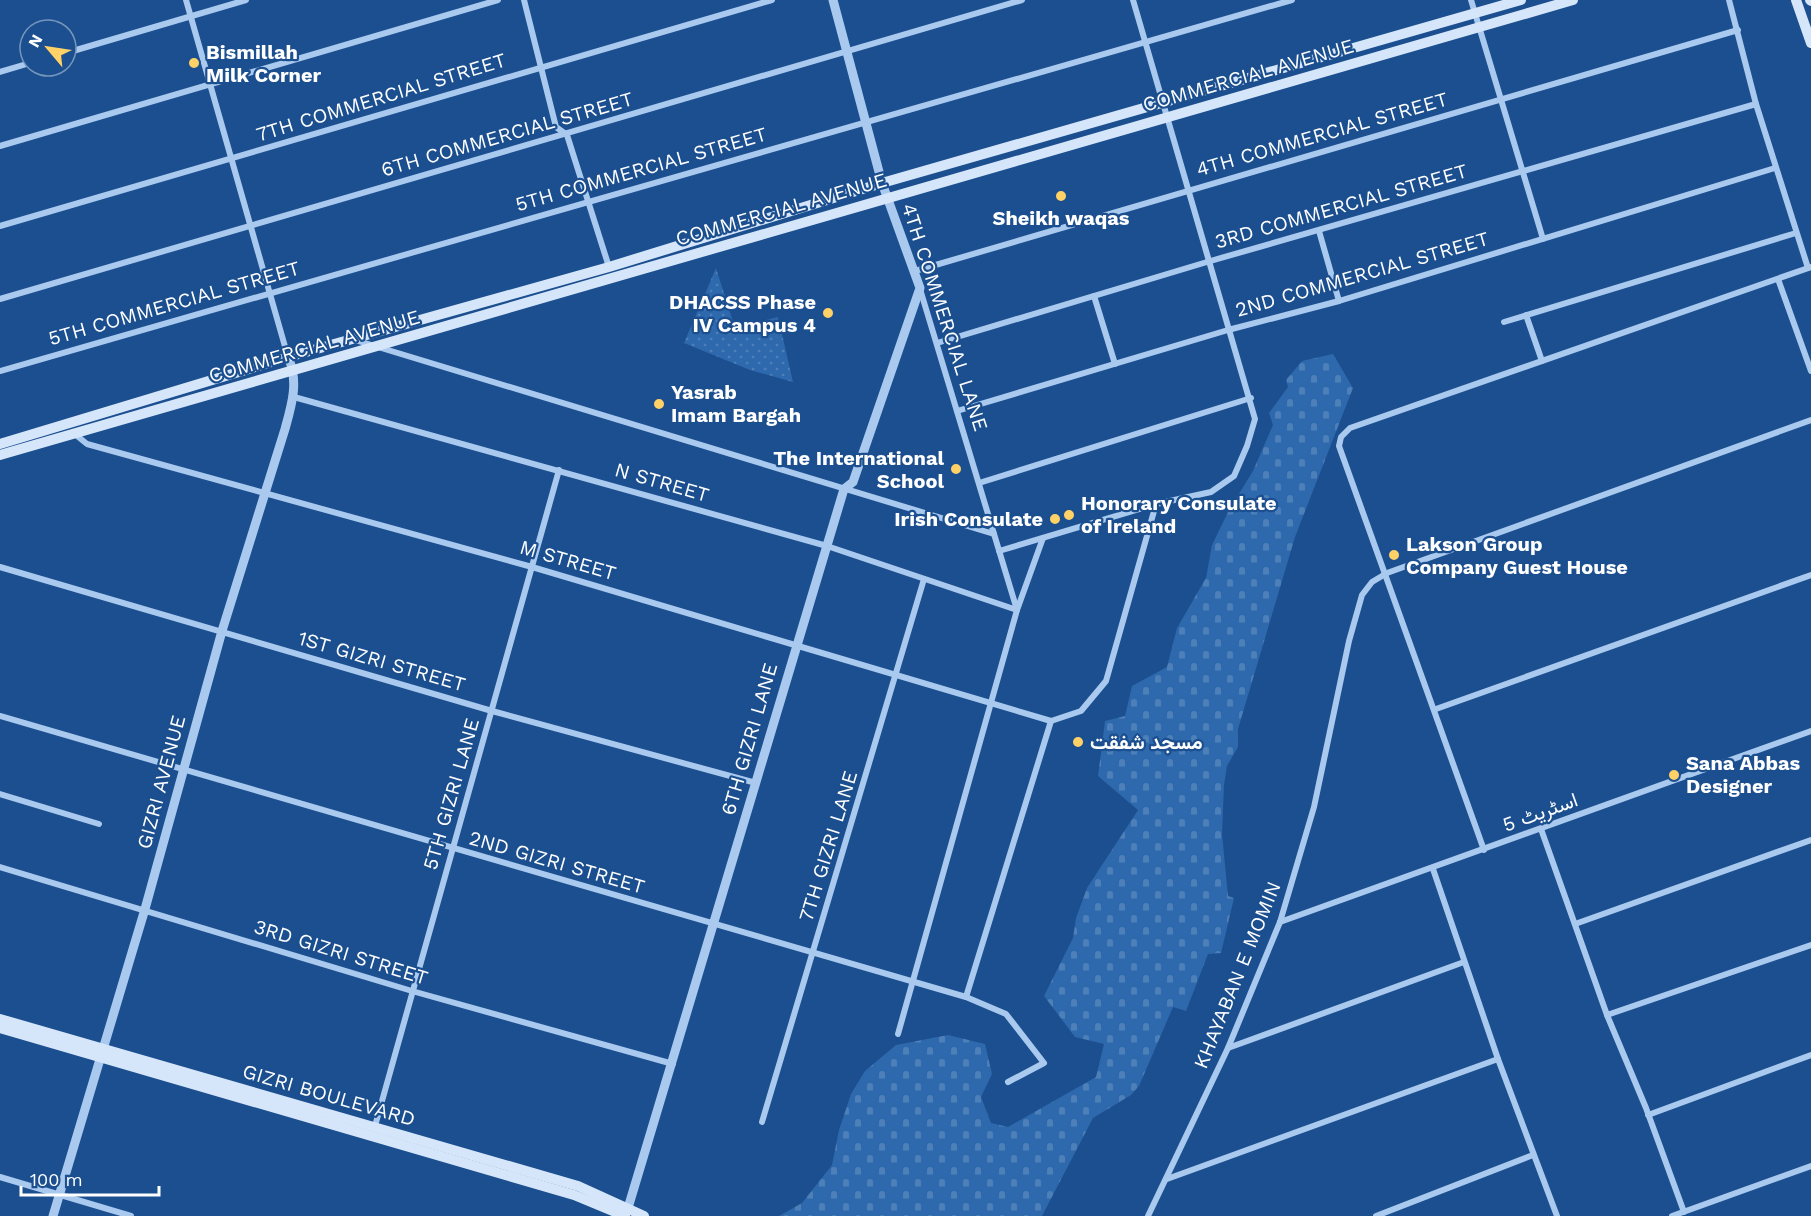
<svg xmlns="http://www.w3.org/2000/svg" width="1811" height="1216" viewBox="0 0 1811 1216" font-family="'Work Sans',Vazirmatn,sans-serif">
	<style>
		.cemetery { fill: url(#cemetery-stones) }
		.park { fill: url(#park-dots) }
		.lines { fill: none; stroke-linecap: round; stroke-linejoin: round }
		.minor { stroke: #a9c9ee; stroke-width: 6 }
		.tertiary { stroke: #a9c9ee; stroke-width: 9 }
		.secondary { stroke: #d6e6fa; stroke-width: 10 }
		.poi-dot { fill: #ffd166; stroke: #1b4f8f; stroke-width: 2 }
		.labels { text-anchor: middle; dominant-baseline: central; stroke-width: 4.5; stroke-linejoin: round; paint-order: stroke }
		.poi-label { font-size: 20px; font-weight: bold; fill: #fff; stroke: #1b4f8f; text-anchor: start }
		.street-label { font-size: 20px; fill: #fff; stroke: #1b4f8f }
	</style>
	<defs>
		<pattern id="cemetery-stones" width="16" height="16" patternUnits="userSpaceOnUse" patternTransform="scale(1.5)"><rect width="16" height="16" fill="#2e69ad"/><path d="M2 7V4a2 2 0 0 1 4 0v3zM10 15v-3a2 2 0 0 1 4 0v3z" fill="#4d80b9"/></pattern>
		<pattern id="park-dots" width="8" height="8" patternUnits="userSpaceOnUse" patternTransform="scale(1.5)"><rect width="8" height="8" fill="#2e69ad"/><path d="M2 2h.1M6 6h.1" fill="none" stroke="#4d80b9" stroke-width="1.8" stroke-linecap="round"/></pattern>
	</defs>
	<rect width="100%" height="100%" fill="#1b4f8f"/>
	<path class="cemetery" d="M 1333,354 L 1353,388 L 1295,537 L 1238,729 L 1238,747 L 1227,766 L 1224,785 L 1222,834 L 1228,896 L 1234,898 L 1221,953 L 1208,954 L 1186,1011 L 1173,1007 L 1139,1086 L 1131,1095 L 1093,1118 L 1042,1216 L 779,1216 L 802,1203 L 832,1165 L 839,1130 L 851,1094 L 865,1071 L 896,1045 L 948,1035 L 985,1044 L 992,1074 L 981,1097 L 991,1123 L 1008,1127 L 1096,1077 L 1104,1044 L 1075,1037 L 1044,996 L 1073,938 L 1076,918 L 1087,888 L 1138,810 L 1098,776 L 1105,721 L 1125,716 L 1132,686 L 1167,667 L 1177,628 L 1206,578 L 1212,545 L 1229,510 L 1253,471 L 1273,425 L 1269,413 L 1288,387 L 1286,380 L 1302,361 Z"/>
	<path class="park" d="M 716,268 L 735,328 L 778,317 L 793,382 L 750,370 L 684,343 Z"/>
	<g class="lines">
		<g class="minor">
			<path d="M 186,0 L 288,357"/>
			<path d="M 524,0 L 556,127 L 567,135 L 609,267"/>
			<path d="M 1471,0 L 1543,239"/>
			<path d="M 1729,0 L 1756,104 L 1808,268"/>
			<path d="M 66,53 L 246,0"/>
			<path d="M 0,72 L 30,63"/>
			<path d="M 0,146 L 498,0"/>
			<path d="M 0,226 L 772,0"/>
			<path d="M 1319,231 L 1339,301"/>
			<path d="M 915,271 L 1738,30"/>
			<path d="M 1778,279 L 1811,371"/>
			<path d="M 920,289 L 1017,610"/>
			<path d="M 1094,296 L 1115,364"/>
			<path d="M 0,299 L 1022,0"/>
			<path d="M 1526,315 L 1542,361"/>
			<path d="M 1504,322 L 1796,233"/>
			<path d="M 355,340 L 994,534"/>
			<path d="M 937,343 L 1207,262 L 1756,104"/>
			<path d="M 0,371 L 1292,0"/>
			<path d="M 294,397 L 827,546 L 1017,610"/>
			<path d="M 957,411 L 1228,330 L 1339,301 L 1775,168"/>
			<path d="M 76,435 L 87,444 L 532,567 L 1051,721"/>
			<path d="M 979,483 L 1251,398"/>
			<path d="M 999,551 L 1156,504 L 1211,492 L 1234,476 L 1247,446 L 1255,419 L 1133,0"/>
			<path d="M 0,567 L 492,711 L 756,783"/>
			<path d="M 1436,709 L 1811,575"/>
			<path d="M 0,716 L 966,997 L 1006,1014 L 1044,1063 L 1008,1082"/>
			<path d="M 1051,721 L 1081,711 L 1106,681 L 1156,504"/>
			<path d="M 0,794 L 99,824"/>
			<path d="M 1541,829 L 1607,1015 L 1646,1108 L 1684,1212"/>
			<path d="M 1484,850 L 1339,446 L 1341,437 L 1350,428 L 1811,267"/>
			<path d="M 0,867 L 412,991 L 673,1064"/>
			<path d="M 1433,869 L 1498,1059 L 1557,1216"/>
			<path d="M 1280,922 L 1811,731"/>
			<path d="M 1575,924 L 1811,840"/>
			<path d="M 966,997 L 1051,721"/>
			<path d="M 1607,1015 L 1811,945"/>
			<path d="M 898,1034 L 1017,610 L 1043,538"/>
			<path d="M 1228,1048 L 1464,962"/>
			<path d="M 1648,1115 L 1811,1055"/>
			<path d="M 762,1122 L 924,579"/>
			<path d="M 375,1126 L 559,470"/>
			<path d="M 0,1177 L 131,1216"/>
			<path d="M 1167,1179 L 1498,1059"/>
			<path d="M 1148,1216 L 1228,1048 L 1280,922 L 1314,807 L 1349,641 L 1362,595 L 1372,582 L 1387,573 L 1811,420"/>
			<path d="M 1376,1216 L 1533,1155"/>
			<path d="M 1672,1216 L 1811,1166"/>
		</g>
		<g class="tertiary">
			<path d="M 628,1208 L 844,489 L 853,482 L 920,288 L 882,183 L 833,0"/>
			<path d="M 53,1216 L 145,909 L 222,631 L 285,429 C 292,404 299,381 288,357"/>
		</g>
		<g class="secondary">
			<path d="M 1796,0 L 1811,43"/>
			<path d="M 1810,0 L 1811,1"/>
			<path d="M 0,444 L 288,357 L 609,267 L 882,183 L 1521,0"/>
			<path d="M 0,455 L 1573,0"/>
			<path d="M 0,1019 L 578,1186 L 644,1216"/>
			<path d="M 0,1028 L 574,1195 L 625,1216"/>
		</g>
	</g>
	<g class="poi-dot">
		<circle cx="194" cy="63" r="6"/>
		<circle cx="1061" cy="196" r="6"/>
		<circle cx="828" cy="313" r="6"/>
		<circle cx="659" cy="404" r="6"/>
		<circle cx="956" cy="469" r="6"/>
		<circle cx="1069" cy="515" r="6"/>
		<circle cx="1055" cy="519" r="6"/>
		<circle cx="1394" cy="555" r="6"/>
		<circle cx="1078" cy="742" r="6"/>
		<circle cx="1674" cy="775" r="6"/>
	</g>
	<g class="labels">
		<g class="poi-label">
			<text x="206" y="52">Bismillah<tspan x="206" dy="23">Milk Corner</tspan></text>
			<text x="1061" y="218" text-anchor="middle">Sheikh waqas</text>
			<text x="816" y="302" text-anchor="end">DHACSS Phase<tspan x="816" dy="23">IV Campus 4</tspan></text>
			<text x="671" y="392">Yasrab<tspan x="671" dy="23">Imam Bargah</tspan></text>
			<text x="944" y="458" text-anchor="end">The International<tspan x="944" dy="23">School</tspan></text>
			<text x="1081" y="503">Honorary Consulate<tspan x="1081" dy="23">of Ireland</tspan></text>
			<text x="1043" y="519" text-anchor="end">Irish Consulate</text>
			<text x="1406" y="544">Lakson Group<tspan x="1406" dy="23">Company Guest House</tspan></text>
			<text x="1090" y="742">مسجد شفقت</text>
			<text x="1686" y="763">Sana Abbas<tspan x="1686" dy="23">Designer</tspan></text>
		</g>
		<g class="street-label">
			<text transform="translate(1248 75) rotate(-16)">COMMERCIAL AVENUE</text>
			<text transform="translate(381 97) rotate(-17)">7TH COMMERCIAL STREET</text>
			<text transform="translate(507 134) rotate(-16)">6TH COMMERCIAL STREET</text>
			<text transform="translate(1322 134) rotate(-16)">4TH COMMERCIAL STREET</text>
			<text transform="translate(641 169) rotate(-16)">5TH COMMERCIAL STREET</text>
			<text transform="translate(1341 206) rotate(-16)">3RD COMMERCIAL STREET</text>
			<text transform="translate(781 209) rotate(-16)">COMMERCIAL AVENUE</text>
			<text transform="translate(1362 274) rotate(-16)">2ND COMMERCIAL STREET</text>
			<text transform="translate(174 303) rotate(-16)">5TH COMMERCIAL STREET</text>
			<text transform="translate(945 317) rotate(72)">4TH COMMERCIAL LANE</text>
			<text transform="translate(314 346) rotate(-16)">COMMERCIAL AVENUE</text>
			<text transform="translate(662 482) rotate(16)">N STREET</text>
			<text transform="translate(568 560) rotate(16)">M STREET</text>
			<text transform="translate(382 661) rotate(16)">1ST GIZRI STREET</text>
			<text transform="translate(749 739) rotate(-74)">6TH GIZRI LANE</text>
			<text transform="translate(161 782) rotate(-75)">GIZRI AVENUE</text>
			<text transform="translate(451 794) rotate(-74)">5TH GIZRI LANE</text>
			<text transform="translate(1540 812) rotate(-20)">اسٹریٹ 5</text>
			<text transform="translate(828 846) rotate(-73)">7TH GIZRI LANE</text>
			<text transform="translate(557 862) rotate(16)">2ND GIZRI STREET</text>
			<text transform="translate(341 952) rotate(17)">3RD GIZRI STREET</text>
			<text transform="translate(1237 975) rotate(-68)">KHAYABAN E MOMIN</text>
			<text transform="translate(329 1095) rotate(16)">GIZRI BOULEVARD</text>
		</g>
	</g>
	<g transform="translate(48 48) rotate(299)"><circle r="28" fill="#1b4f8f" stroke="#7695bc" stroke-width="1.5"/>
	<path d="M0-4.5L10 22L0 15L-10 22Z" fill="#ffd166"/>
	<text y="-9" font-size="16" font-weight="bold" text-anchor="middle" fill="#ffffff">N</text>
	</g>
	<path d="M21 1186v9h138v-9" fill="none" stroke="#ffffff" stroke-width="3"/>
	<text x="30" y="1186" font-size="18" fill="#ffffff" stroke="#1b4f8f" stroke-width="4.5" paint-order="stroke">100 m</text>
</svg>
